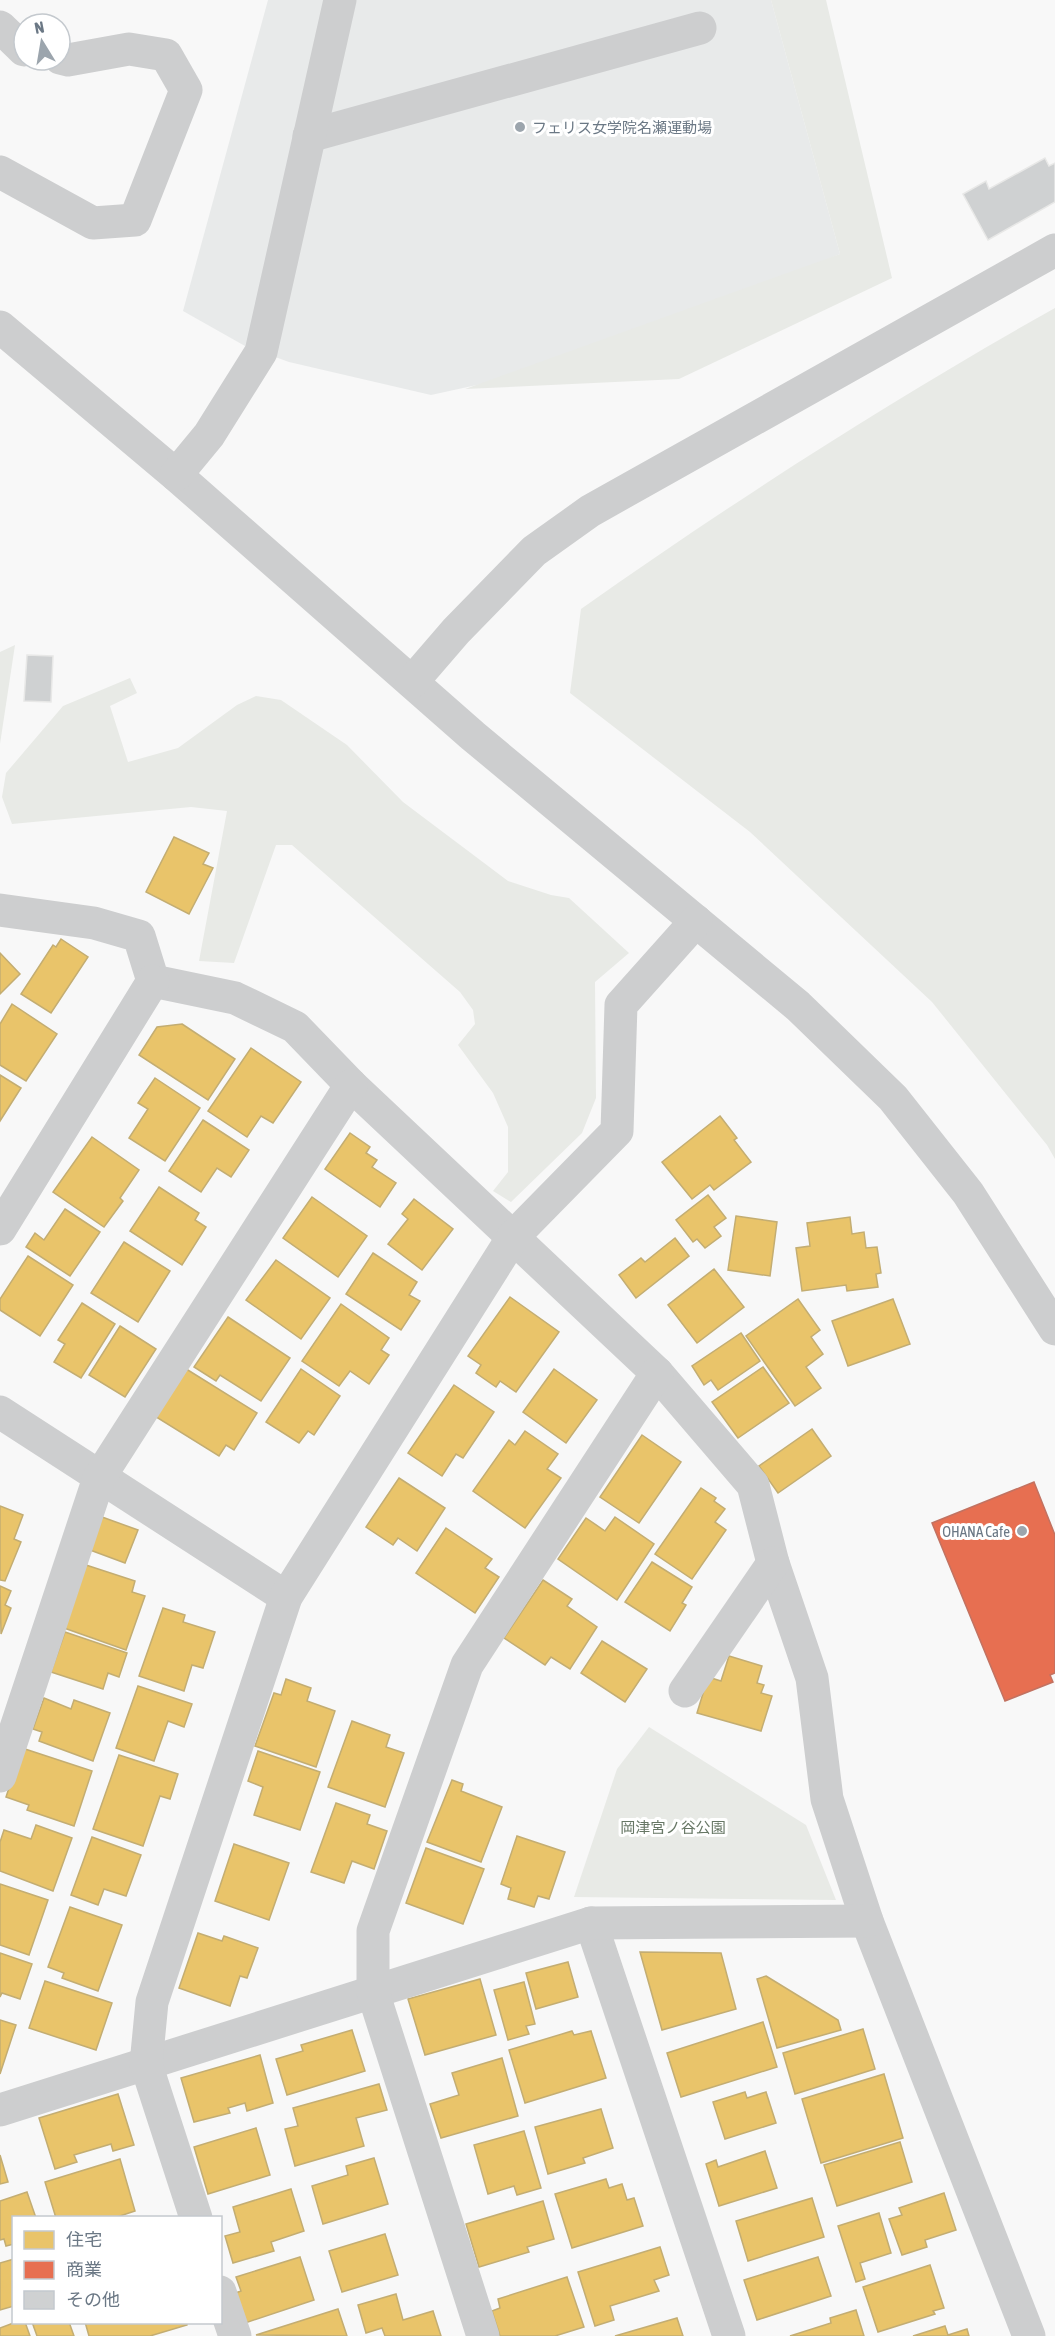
<svg xmlns="http://www.w3.org/2000/svg" width="1055" height="2336" viewBox="0 0 1055 2336" font-family="'Asap Condensed','Noto Sans JP',sans-serif">
	<style>
		.built { fill: #e8eaea }
		.green { fill: #e8eae6 }
		.homes { fill: #e9c46a; stroke: #c3ad72; stroke-width: 1.5 }
		.shops { fill: #e76f51; stroke: #c27261; stroke-width: 1.5 }
		.building { fill: #cfd1d2; stroke: #e8e8e7; stroke-width: 1.5 }
		.lines { fill: none; stroke-linecap: round; stroke-linejoin: round }
		.minor { stroke: #cdcecf; stroke-width: 33 }
		.poi-dot { fill: #9ca5ad; stroke: #fff; stroke-width: 2 }
		.labels { text-anchor: middle; dominant-baseline: central; stroke-width: 6; stroke-linejoin: round; paint-order: stroke }
		.poi-label { font-size: 15px; fill: #6b7885; stroke: #fff; text-anchor: start }
		.park-label { font-size: 15px; fill: #677765; stroke: #fff }
	</style>
	<rect width="100%" height="100%" fill="#f8f8f8"/>
	<path class="built" d="M 268,0 L 771,0 L 840,254 L 583,362 L 431,395 L 289,362 L 245,346 L 183,311 Z"/>
	<g class="green">
		<path d="M 771,0 L 826,0 L 892,278 L 679,379 L 465,389 L 840,254 Z"/>
		<path d="M 1055,308 L 1055,1159 L 1047,1145 L 932,1002 L 750,832 L 570,693 L 581,609 C 734,501 891,400 1055,308 Z"/>
		<path d="M 15,645 L 0,744 L 0,652 Z"/>
		<path d="M 130,678 L 137,693 L 110,706 L 128,762 L 178,748 L 237,705 L 256,696 L 281,700 L 347,745 L 403,802 L 508,881 L 551,895 L 569,898 L 629,953 L 595,982 L 596,1098 L 582,1133 L 511,1202 L 493,1191 L 508,1172 L 508,1127 L 493,1093 L 458,1045 L 475,1024 L 473,1010 L 460,992 L 292,845 L 276,845 L 234,963 L 199,961 L 227,811 L 191,807 L 12,824 L 2,797 L 6,773 L 63,706 Z"/>
		<path d="M 649,1727 L 806,1825 L 836,1900 L 574,1897 L 617,1769 Z"/>
	</g>
	<g class="homes">
		<path d="M 174,837 L 209,853 L 203,864 L 213,868 L 189,914 L 146,892 Z"/>
		<path d="M 61,939 L 88,957 L 51,1013 L 21,994 L 53,945 L 56,947 Z"/>
		<path d="M 0,953 L 20,974 L 0,994 Z"/>
		<path d="M 12,1004 L 57,1034 L 26,1081 L 0,1065 L 0,1024 Z"/>
		<path d="M 182,1024 L 235,1059 L 208,1100 L 139,1055 L 157,1027 Z"/>
		<path d="M 251,1048 L 301,1082 L 273,1123 L 261,1116 L 247,1137 L 208,1111 Z"/>
		<path d="M 0,1075 L 21,1088 L 0,1121 Z"/>
		<path d="M 155,1078 L 200,1108 L 165,1161 L 129,1138 L 148,1109 L 138,1103 Z"/>
		<path d="M 720,1116 L 737,1138 L 734,1140 L 751,1162 L 714,1190 L 710,1185 L 692,1199 L 662,1162 Z"/>
		<path d="M 203,1120 L 249,1150 L 231,1177 L 217,1168 L 201,1192 L 169,1171 Z"/>
		<path d="M 350,1133 L 370,1147 L 366,1153 L 377,1160 L 372,1167 L 396,1183 L 380,1207 L 325,1169 Z"/>
		<path d="M 92,1137 L 139,1170 L 120,1198 L 123,1201 L 104,1227 L 53,1192 Z"/>
		<path d="M 159,1187 L 199,1213 L 195,1220 L 206,1227 L 182,1265 L 130,1231 Z"/>
		<path d="M 708,1195 L 726,1218 L 714,1227 L 721,1236 L 705,1248 L 697,1239 L 693,1242 L 676,1220 Z"/>
		<path d="M 312,1197 L 367,1236 L 338,1277 L 283,1238 Z"/>
		<path d="M 414,1199 L 453,1229 L 422,1270 L 388,1244 L 408,1219 L 402,1214 Z"/>
		<path d="M 65,1209 L 100,1232 L 70,1276 L 26,1247 L 35,1233 L 44,1240 Z"/>
		<path d="M 736,1216 L 777,1222 L 770,1276 L 728,1270 Z"/>
		<path d="M 850,1217 L 852,1234 L 864,1232 L 866,1248 L 877,1247 L 881,1273 L 876,1274 L 878,1287 L 847,1291 L 846,1285 L 802,1291 L 796,1248 L 810,1246 L 807,1223 Z"/>
		<path d="M 675,1238 L 689,1256 L 636,1298 L 619,1275 L 641,1258 L 645,1262 Z"/>
		<path d="M 124,1242 L 170,1271 L 138,1322 L 91,1293 Z"/>
		<path d="M 373,1253 L 417,1282 L 409,1295 L 420,1301 L 401,1330 L 346,1294 Z"/>
		<path d="M 28,1256 L 73,1285 L 40,1336 L 0,1310 L 0,1299 Z"/>
		<path d="M 276,1260 L 330,1298 L 301,1339 L 246,1300 Z"/>
		<path d="M 714,1269 L 744,1307 L 697,1343 L 668,1305 Z"/>
		<path d="M 510,1297 L 559,1332 L 516,1392 L 500,1381 L 496,1387 L 476,1373 L 481,1365 L 468,1356 Z"/>
		<path d="M 798,1299 L 820,1330 L 811,1337 L 823,1354 L 806,1367 L 821,1388 L 795,1406 L 746,1336 Z"/>
		<path d="M 893,1299 L 910,1344 L 848,1366 L 832,1321 Z"/>
		<path d="M 82,1303 L 115,1324 L 81,1378 L 54,1362 L 65,1344 L 58,1340 Z"/>
		<path d="M 341,1304 L 389,1338 L 381,1350 L 389,1355 L 369,1384 L 350,1371 L 339,1386 L 302,1361 Z"/>
		<path d="M 228,1317 L 290,1358 L 261,1401 L 220,1375 L 216,1381 L 194,1367 Z"/>
		<path d="M 120,1326 L 156,1349 L 125,1397 L 89,1375 Z"/>
		<path d="M 741,1333 L 760,1361 L 718,1390 L 711,1380 L 704,1385 L 692,1366 Z"/>
		<path d="M 183,1367 L 257,1413 L 234,1450 L 226,1445 L 219,1456 L 153,1415 Z"/>
		<path d="M 763,1367 L 789,1403 L 738,1438 L 712,1402 Z"/>
		<path d="M 301,1369 L 340,1396 L 314,1435 L 308,1431 L 299,1443 L 266,1422 Z"/>
		<path d="M 554,1369 L 597,1400 L 566,1443 L 523,1412 Z"/>
		<path d="M 454,1385 L 494,1412 L 463,1458 L 456,1454 L 442,1476 L 408,1453 Z"/>
		<path d="M 812,1429 L 831,1456 L 778,1493 L 759,1466 Z"/>
		<path d="M 525,1431 L 558,1454 L 547,1469 L 561,1478 L 525,1528 L 473,1491 L 509,1440 L 515,1445 Z"/>
		<path d="M 642,1435 L 681,1462 L 639,1523 L 600,1497 Z"/>
		<path d="M 399,1478 L 445,1508 L 417,1551 L 398,1538 L 393,1545 L 366,1527 Z"/>
		<path d="M 701,1488 L 716,1498 L 714,1501 L 725,1509 L 715,1522 L 726,1530 L 692,1579 L 655,1554 Z"/>
		<path d="M 0,1506 L 23,1515 L 14,1539 L 21,1542 L 5,1581 L 0,1580 Z"/>
		<path d="M 102,1517 L 138,1530 L 125,1563 L 90,1550 Z"/>
		<path d="M 615,1517 L 654,1544 L 617,1600 L 558,1559 L 586,1518 L 605,1531 Z"/>
		<path d="M 446,1528 L 492,1559 L 485,1568 L 499,1577 L 475,1613 L 416,1573 Z"/>
		<path d="M 652,1562 L 692,1587 L 682,1603 L 686,1605 L 670,1631 L 625,1602 Z"/>
		<path d="M 86,1565 L 135,1581 L 132,1592 L 145,1596 L 126,1650 L 64,1628 Z"/>
		<path d="M 543,1580 L 572,1599 L 567,1606 L 597,1627 L 570,1669 L 551,1657 L 545,1665 L 504,1638 Z"/>
		<path d="M 0,1586 L 11,1591 L 5,1605 L 11,1608 L 1,1634 Z"/>
		<path d="M 163,1608 L 185,1615 L 183,1622 L 215,1632 L 203,1668 L 192,1665 L 184,1691 L 139,1676 Z"/>
		<path d="M 65,1632 L 127,1653 L 119,1677 L 108,1673 L 103,1689 L 51,1672 Z"/>
		<path d="M 602,1641 L 647,1669 L 625,1702 L 581,1673 Z"/>
		<path d="M 729,1656 L 762,1666 L 757,1683 L 764,1685 L 761,1693 L 772,1696 L 761,1731 L 697,1713 L 708,1677 L 721,1681 Z"/>
		<path d="M 286,1679 L 311,1688 L 307,1701 L 335,1711 L 316,1767 L 255,1746 L 274,1693 L 281,1695 Z"/>
		<path d="M 138,1686 L 192,1704 L 184,1727 L 168,1721 L 154,1761 L 116,1748 Z"/>
		<path d="M 44,1698 L 71,1709 L 74,1700 L 110,1713 L 93,1761 L 39,1741 L 42,1732 L 33,1729 Z"/>
		<path d="M 352,1721 L 390,1735 L 386,1747 L 404,1753 L 385,1807 L 328,1787 Z"/>
		<path d="M 22,1748 L 92,1771 L 74,1826 L 27,1810 L 29,1805 L 6,1797 Z"/>
		<path d="M 258,1751 L 320,1772 L 300,1830 L 254,1815 L 263,1787 L 248,1781 Z"/>
		<path d="M 119,1755 L 178,1774 L 170,1799 L 160,1796 L 143,1846 L 93,1829 Z"/>
		<path d="M 452,1780 L 463,1784 L 461,1791 L 502,1807 L 481,1862 L 427,1842 Z"/>
		<path d="M 336,1803 L 370,1815 L 367,1824 L 387,1831 L 374,1869 L 352,1861 L 344,1883 L 311,1872 Z"/>
		<path d="M 36,1825 L 72,1838 L 53,1891 L 0,1871 L 0,1842 L 4,1830 L 31,1839 Z"/>
		<path d="M 517,1836 L 565,1852 L 549,1899 L 538,1896 L 534,1907 L 508,1899 L 511,1888 L 501,1884 Z"/>
		<path d="M 92,1837 L 141,1855 L 126,1896 L 104,1889 L 98,1905 L 71,1895 Z"/>
		<path d="M 234,1844 L 289,1863 L 269,1920 L 215,1901 Z"/>
		<path d="M 426,1848 L 484,1869 L 463,1924 L 406,1903 Z"/>
		<path d="M 0,1884 L 48,1900 L 29,1955 L 0,1945 Z"/>
		<path d="M 70,1907 L 122,1925 L 98,1991 L 62,1978 L 64,1973 L 48,1967 Z"/>
		<path d="M 198,1933 L 222,1941 L 224,1936 L 258,1948 L 247,1978 L 240,1976 L 230,2006 L 179,1988 Z"/>
		<path d="M 640,1952 L 721,1953 L 736,2009 L 662,2030 Z"/>
		<path d="M 0,1953 L 32,1964 L 20,1999 L 2,1993 L 0,1997 Z"/>
		<path d="M 568,1962 L 578,1997 L 536,2009 L 526,1973 Z"/>
		<path d="M 766,1976 L 838,2020 L 841,2030 L 777,2048 L 757,1979 Z"/>
		<path d="M 480,1979 L 496,2035 L 425,2055 L 408,1999 Z"/>
		<path d="M 45,1981 L 112,2003 L 96,2050 L 29,2028 Z"/>
		<path d="M 524,1982 L 535,2024 L 526,2026 L 529,2034 L 508,2040 L 494,1990 Z"/>
		<path d="M 0,2020 L 16,2025 L 0,2074 Z"/>
		<path d="M 763,2022 L 777,2067 L 681,2097 L 667,2053 Z"/>
		<path d="M 863,2029 L 875,2069 L 795,2094 L 783,2053 Z"/>
		<path d="M 352,2030 L 365,2071 L 287,2095 L 276,2059 L 303,2051 L 301,2045 Z"/>
		<path d="M 572,2031 L 574,2035 L 591,2031 L 606,2078 L 525,2103 L 509,2050 Z"/>
		<path d="M 260,2055 L 273,2103 L 247,2111 L 245,2103 L 228,2108 L 230,2113 L 194,2122 L 181,2078 Z"/>
		<path d="M 502,2058 L 518,2116 L 441,2138 L 430,2104 L 459,2095 L 452,2073 Z"/>
		<path d="M 884,2074 L 903,2138 L 821,2163 L 802,2099 Z"/>
		<path d="M 379,2084 L 387,2110 L 356,2118 L 364,2146 L 295,2166 L 285,2129 L 298,2126 L 293,2108 Z"/>
		<path d="M 745,2092 L 747,2098 L 766,2092 L 776,2123 L 725,2139 L 713,2102 Z"/>
		<path d="M 118,2094 L 134,2145 L 113,2151 L 111,2144 L 74,2155 L 77,2162 L 55,2169 L 39,2118 Z"/>
		<path d="M 601,2109 L 613,2148 L 583,2158 L 585,2163 L 548,2174 L 535,2127 Z"/>
		<path d="M 256,2128 L 270,2175 L 208,2194 L 194,2147 Z"/>
		<path d="M 524,2131 L 541,2188 L 517,2195 L 514,2186 L 488,2194 L 474,2145 Z"/>
		<path d="M 900,2142 L 912,2182 L 837,2206 L 824,2165 Z"/>
		<path d="M 765,2151 L 777,2188 L 719,2206 L 706,2164 L 716,2160 L 718,2167 Z"/>
		<path d="M 0,2155 L 8,2182 L 0,2184 Z"/>
		<path d="M 374,2158 L 388,2204 L 323,2224 L 312,2186 L 348,2175 L 346,2166 Z"/>
		<path d="M 120,2159 L 135,2211 L 114,2218 L 56,2218 L 45,2182 Z"/>
		<path d="M 606,2179 L 609,2188 L 622,2184 L 627,2200 L 634,2198 L 643,2226 L 572,2248 L 555,2194 Z"/>
		<path d="M 291,2189 L 304,2231 L 271,2242 L 274,2251 L 233,2263 L 225,2236 L 240,2232 L 233,2207 Z"/>
		<path d="M 27,2192 L 36,2218 L 14,2218 L 14,2244 L 6,2246 L 4,2239 L 0,2240 L 0,2201 Z"/>
		<path d="M 944,2193 L 956,2230 L 925,2240 L 927,2247 L 902,2255 L 889,2219 L 902,2215 L 899,2208 Z"/>
		<path d="M 812,2198 L 824,2237 L 748,2261 L 736,2221 Z"/>
		<path d="M 543,2201 L 554,2239 L 527,2247 L 529,2252 L 479,2267 L 466,2224 Z"/>
		<path d="M 879,2213 L 891,2253 L 860,2263 L 865,2279 L 856,2282 L 838,2226 Z"/>
		<path d="M 385,2234 L 398,2275 L 342,2292 L 329,2251 Z"/>
		<path d="M 660,2247 L 669,2275 L 654,2280 L 659,2291 L 610,2306 L 614,2320 L 595,2326 L 578,2272 Z"/>
		<path d="M 300,2257 L 314,2300 L 239,2325 L 230,2295 L 241,2291 L 236,2277 Z"/>
		<path d="M 818,2257 L 831,2296 L 757,2320 L 744,2280 Z"/>
		<path d="M 14,2259 L 14,2306 L 0,2310 L 0,2263 Z"/>
		<path d="M 930,2265 L 944,2308 L 933,2311 L 935,2314 L 878,2332 L 863,2287 Z"/>
		<path d="M 567,2277 L 584,2327 L 555,2336 L 500,2336 L 492,2311 L 500,2308 L 498,2299 Z"/>
		<path d="M 396,2294 L 403,2320 L 433,2311 L 441,2336 L 385,2336 L 382,2328 L 366,2333 L 358,2305 Z"/>
		<path d="M 338,2309 L 347,2336 L 256,2335 Z"/>
		<path d="M 856,2310 L 864,2336 L 790,2336 L 831,2323 L 830,2318 Z"/>
		<path d="M 677,2318 L 683,2336 L 615,2336 Z"/>
		<path d="M 16,2322 L 25,2322 L 30,2336 L 0,2336 L 0,2328 Z"/>
		<path d="M 32,2322 L 69,2322 L 74,2336 L 37,2336 Z"/>
		<path d="M 85,2322 L 187,2322 L 187,2325 L 150,2336 L 89,2336 Z"/>
		<path d="M 945,2326 L 948,2335 L 967,2329 L 969,2336 L 913,2336 Z"/>
	</g>
	<path class="shops" d="M 1034,1482 L 1055,1535 L 1055,1673 L 1050,1675 L 1053,1682 L 1005,1701 L 932,1523 Z"/>
	<g class="building">
		<path d="M 1045,158 L 1049,166 L 1055,163 L 1055,202 L 988,240 L 963,194 L 986,181 L 989,189 Z"/>
		<path d="M 27,655 L 53,656 L 51,702 L 24,701 Z"/>
	</g>
	<g class="lines">
		<g class="minor">
			<path d="M 0,27 L 24,50"/>
			<path d="M 309,136 L 700,28"/>
			<path d="M 0,172 L 93,223 L 135,220 L 186,90 L 166,55 L 129,49 L 68,60 L 60,58"/>
			<path d="M 0,327 L 176,475 L 473,736 L 798,1006 L 893,1098 L 968,1193 L 1055,1329"/>
			<path d="M 176,475 L 209,435 L 261,352 L 340,0"/>
			<path d="M 412,682 L 456,631 L 534,551 L 590,511 L 1055,250"/>
			<path d="M 0,910 L 94,923 L 139,936 L 153,981 L 235,998 L 295,1027 L 351,1085 L 657,1373 L 753,1485 L 773,1563 L 812,1678 L 827,1799 L 867,1921 L 1029,2336"/>
			<path d="M 0,1229 L 153,981"/>
			<path d="M 0,1412 L 286,1597"/>
			<path d="M 685,1691 L 773,1563"/>
			<path d="M 0,1776 L 99,1478 L 351,1085"/>
			<path d="M 591,1923 L 729,2336"/>
			<path d="M 0,2110 L 591,1923 L 867,1921"/>
			<path d="M 196,2218 L 146,2064 L 152,2002 L 286,1597 L 513,1237 L 617,1131 L 621,1005 L 696,921"/>
			<path d="M 220,2292 L 235,2336"/>
			<path d="M 483,2336 L 373,1992 L 373,1931 L 467,1665 L 657,1373"/>
		</g>
	</g>
	<g class="poi-dot">
		<circle cx="520" cy="127" r="6"/>
		<circle cx="1022" cy="1531" r="6"/>
	</g>
	<g class="labels">
		<g class="poi-label">
			<text x="532" y="127">フェリス女学院名瀬運動場</text>
			<text x="1010" y="1531" text-anchor="end">OHANA Cafe</text>
		</g>
		<g class="park-label">
			<text x="673" y="1827">岡津宮ノ谷公園</text>
		</g>
	</g>
	<rect x="12" y="2216" width="210" height="108" fill="#ffffff" stroke="#c4c9ce" stroke-width="1.5"/>
	<rect x="24" y="2231" width="30" height="18" fill="#e9c46a" stroke="#c4c9ce" stroke-width="1.5"/>
	<text x="66" y="2246" font-size="18" fill="#6b7885">住宅</text>
	<rect x="24" y="2261" width="30" height="18" fill="#e76f51" stroke="#c4c9ce" stroke-width="1.5"/>
	<text x="66" y="2276" font-size="18" fill="#6b7885">商業</text>
	<rect x="24" y="2291" width="30" height="18" fill="#cfd1d2" stroke="#c4c9ce" stroke-width="1.5"/>
	<text x="66" y="2306" font-size="18" fill="#6b7885">その他</text>
	<g transform="translate(42 42) rotate(349)"><circle r="28" fill="#ffffff" stroke="#c4c9ce" stroke-width="1.5"/>
	<path d="M0-4.5L10 22L0 15L-10 22Z" fill="#9ca5ad"/>
	<text y="-9" font-size="16" font-weight="bold" text-anchor="middle" fill="#6b7885">N</text>
	</g>
</svg>
